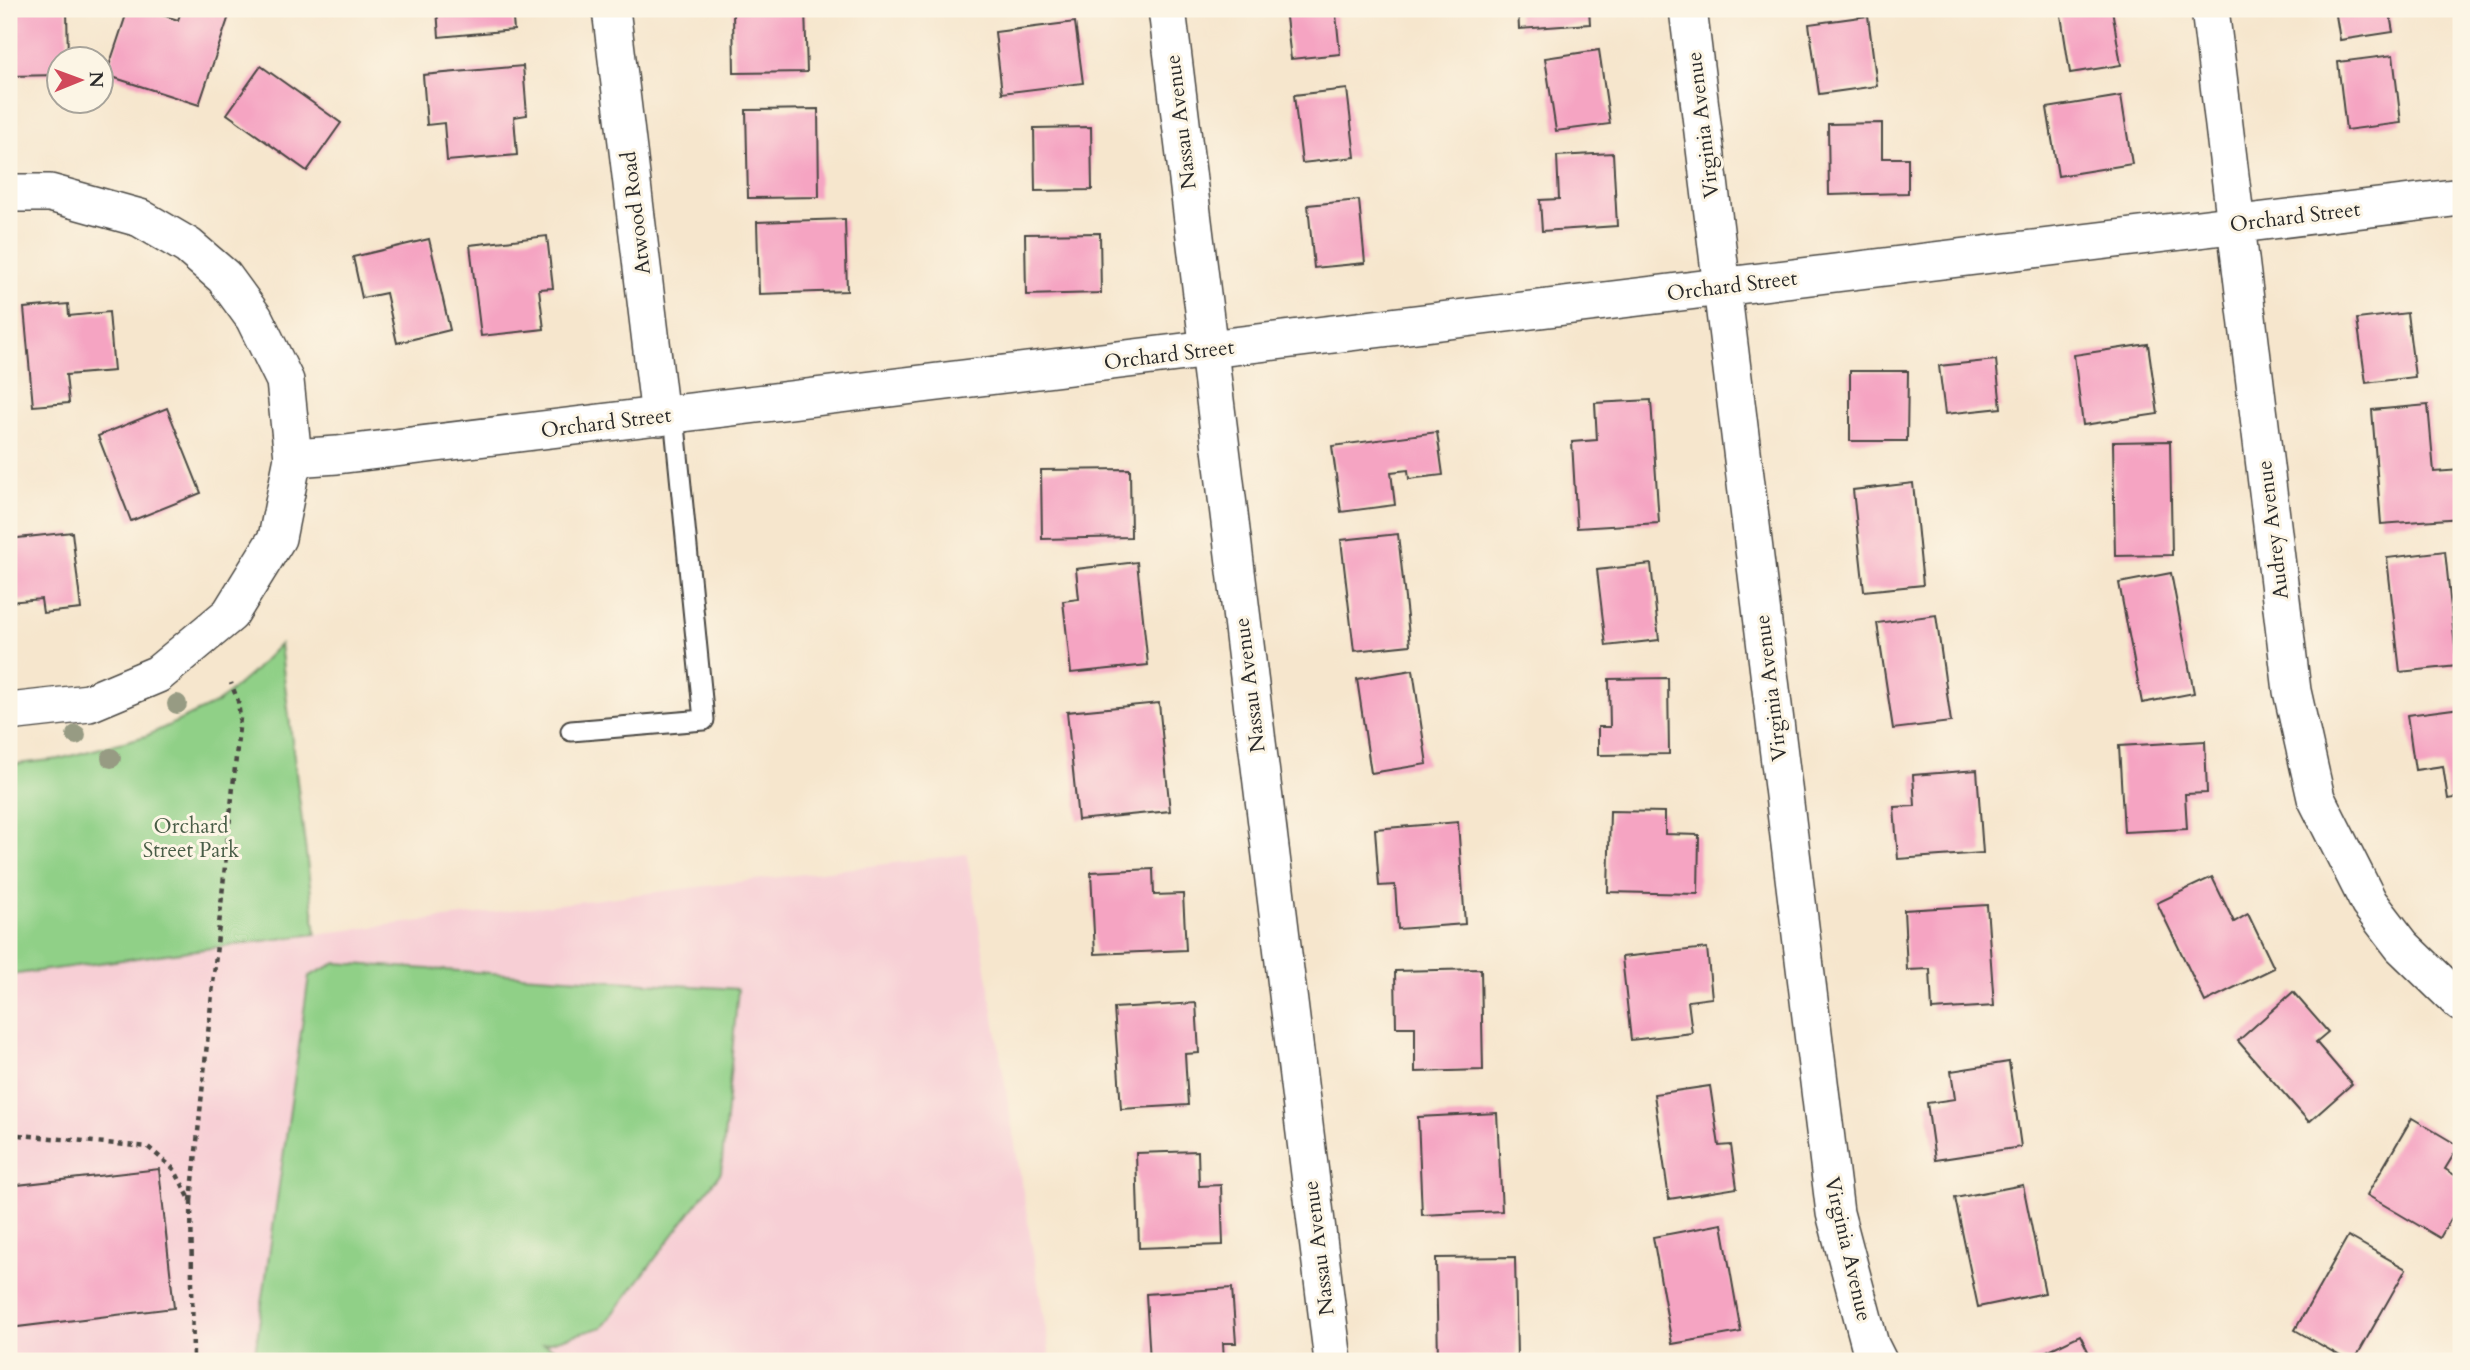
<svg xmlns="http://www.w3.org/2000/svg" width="2470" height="1370" viewBox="0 0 2470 1370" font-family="Cardo,serif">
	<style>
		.built { fill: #f7cfd5 }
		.green { fill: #90d087; stroke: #5e7e59; stroke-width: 2 }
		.building { fill: #f5a4c2 }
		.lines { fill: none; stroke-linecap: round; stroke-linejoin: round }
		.service-casing { stroke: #494743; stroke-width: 23 }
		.minor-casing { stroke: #494743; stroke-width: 40 }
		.path { stroke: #494743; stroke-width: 4.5; stroke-dasharray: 5 5; stroke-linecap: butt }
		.service { stroke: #fff; stroke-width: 19 }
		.minor { stroke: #fff; stroke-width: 37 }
		.tree { fill: #979b83 }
		.labels { text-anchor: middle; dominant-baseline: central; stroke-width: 6; stroke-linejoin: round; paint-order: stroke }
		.street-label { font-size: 21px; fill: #2b2b2b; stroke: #fcf5e5 }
		.park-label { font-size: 21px; fill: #495d47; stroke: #fcf5e5 }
	</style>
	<rect width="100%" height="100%" fill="#fcf5e5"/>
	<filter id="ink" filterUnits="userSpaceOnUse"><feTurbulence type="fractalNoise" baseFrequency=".0143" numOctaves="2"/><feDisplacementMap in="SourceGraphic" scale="14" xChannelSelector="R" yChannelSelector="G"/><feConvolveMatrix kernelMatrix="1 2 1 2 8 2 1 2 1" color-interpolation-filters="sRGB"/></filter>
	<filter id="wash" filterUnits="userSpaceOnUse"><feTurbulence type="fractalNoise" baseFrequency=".00686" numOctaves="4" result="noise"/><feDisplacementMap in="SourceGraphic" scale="28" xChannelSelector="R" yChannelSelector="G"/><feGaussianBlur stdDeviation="1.57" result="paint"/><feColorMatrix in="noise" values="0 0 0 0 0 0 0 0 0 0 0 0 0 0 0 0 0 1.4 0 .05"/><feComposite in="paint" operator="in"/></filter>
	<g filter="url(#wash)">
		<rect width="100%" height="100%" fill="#f6e6cd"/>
		<path class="built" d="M 967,854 L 1051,1361 L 9,1361 L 9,975 L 316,934 Z"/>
		<g class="green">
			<path d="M 280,644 L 316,934 L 9,975 L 9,765 L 59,759 L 146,736 L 217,703 L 252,673 Z"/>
			<path d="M 336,963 L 738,989 L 721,1172 L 603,1327 L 543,1344 L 584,1361 L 284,1361 L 284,1357 L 255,1353 L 309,976 Z"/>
		</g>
		<g id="blocks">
			<g class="building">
				<path d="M 9,9 L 67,9 L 68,60 L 60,60 L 60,75 L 9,76 Z"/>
				<path d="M 128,9 L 144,9 L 178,20 L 182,9 L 231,10 L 199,105 L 106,75 Z"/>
				<path d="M 437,9 L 512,9 L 514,30 L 439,37 Z"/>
				<path d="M 733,9 L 805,9 L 807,72 L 734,73 Z"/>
				<path d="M 1285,9 L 1368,9 L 1368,10 L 1336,14 L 1340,54 L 1291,59 Z"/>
				<path d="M 1518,9 L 1589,9 L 1590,24 L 1519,29 Z"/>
				<path d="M 2060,9 L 2112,9 L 2121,65 L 2070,73 Z"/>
				<path d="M 2335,9 L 2389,9 L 2393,32 L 2340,40 Z"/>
				<path d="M 1868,16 L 1877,86 L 1819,94 L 1809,24 Z"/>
				<path d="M 1075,22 L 1083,83 L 1002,93 L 995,32 Z"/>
				<path d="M 1599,50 L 1610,124 L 1556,131 L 1545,58 Z"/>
				<path d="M 2393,55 L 2401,123 L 2346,130 L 2338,62 Z"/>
				<path d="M 261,66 L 341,123 L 307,171 L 227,114 Z"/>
				<path d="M 523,66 L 527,115 L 514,117 L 517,155 L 447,161 L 444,123 L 427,125 L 423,75 Z"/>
				<path d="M 1347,89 L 1355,157 L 1302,163 L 1294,95 Z"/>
				<path d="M 2121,96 L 2132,164 L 2058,176 L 2047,108 Z"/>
				<path d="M 818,109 L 819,197 L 748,198 L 746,110 Z"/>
				<path d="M 1882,123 L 1882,158 L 1908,158 L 1908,193 L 1829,195 L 1828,124 Z"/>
				<path d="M 1091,127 L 1092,190 L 1035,191 L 1034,128 Z"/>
				<path d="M 1613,153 L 1617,226 L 1542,231 L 1540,200 L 1559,199 L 1557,156 Z"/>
				<path d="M 1359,200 L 1365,263 L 1314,268 L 1308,205 Z"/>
				<path d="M 845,219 L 847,291 L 759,294 L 757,222 Z"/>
				<path d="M 1100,233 L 1101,293 L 1026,295 L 1025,234 Z"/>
				<path d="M 547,236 L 553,288 L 539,289 L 544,329 L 481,336 L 470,245 Z"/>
				<path d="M 429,239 L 450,330 L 397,343 L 386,293 L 362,298 L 353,257 Z"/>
				<path d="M 68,304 L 69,316 L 109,312 L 114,371 L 66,375 L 69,403 L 33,406 L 24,308 Z"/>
				<path d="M 2407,313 L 2415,377 L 2366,383 L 2357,319 Z"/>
				<path d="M 2148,344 L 2158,414 L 2083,425 L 2074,355 Z"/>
				<path d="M 1996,360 L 2001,408 L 1945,414 L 1939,366 Z"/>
				<path d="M 1850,371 L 1908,371 L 1907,441 L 1850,441 Z"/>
				<path d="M 1651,400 L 1659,523 L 1577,528 L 1572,442 L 1597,440 L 1595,403 Z"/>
				<path d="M 2428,405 L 2434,472 L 2461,470 L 2461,518 L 2381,524 L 2372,410 Z"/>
				<path d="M 167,408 L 201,493 L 131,521 L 98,436 Z"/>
				<path d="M 1437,432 L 1443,475 L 1409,479 L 1408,470 L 1391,472 L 1395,505 L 1341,512 L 1332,446 Z"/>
				<path d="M 2170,441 L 2172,555 L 2115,556 L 2113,442 Z"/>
				<path d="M 1130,469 L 1131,537 L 1042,539 L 1041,470 Z"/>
				<path d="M 1913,483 L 1923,585 L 1864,591 L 1853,490 Z"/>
				<path d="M 72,532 L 81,609 L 43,613 L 41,599 L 9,602 L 9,539 Z"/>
				<path d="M 1398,534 L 1410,645 L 1354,651 L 1341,540 Z"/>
				<path d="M 2445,551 L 2457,666 L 2400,672 L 2387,558 Z"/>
				<path d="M 1137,562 L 1148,665 L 1071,673 L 1063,601 L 1079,599 L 1076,569 Z"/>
				<path d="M 1651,564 L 1659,640 L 1606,646 L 1597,570 Z"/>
				<path d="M 2171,573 L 2194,693 L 2142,703 L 2119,583 Z"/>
				<path d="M 1936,615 L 1951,722 L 1893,729 L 1877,623 Z"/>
				<path d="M 1413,670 L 1427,764 L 1371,773 L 1357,679 Z"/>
				<path d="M 1668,678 L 1669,754 L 1598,755 L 1598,727 L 1610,727 L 1609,679 Z"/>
				<path d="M 1159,703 L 1170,811 L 1078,820 L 1067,712 Z"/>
				<path d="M 2461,708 L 2461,797 L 2448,799 L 2443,766 L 2415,770 L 2407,715 Z"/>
				<path d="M 2205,741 L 2207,793 L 2185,794 L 2187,829 L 2124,832 L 2119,746 Z"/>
				<path d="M 1977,770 L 1983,853 L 1898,859 L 1894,807 L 1915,806 L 1913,775 Z"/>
				<path d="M 1610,811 L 1665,812 L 1665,834 L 1699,835 L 1698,894 L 1608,892 Z"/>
				<path d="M 1458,822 L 1465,924 L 1398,929 L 1395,885 L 1379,886 L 1375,829 Z"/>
				<path d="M 1153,869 L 1154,895 L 1183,894 L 1186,950 L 1095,954 L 1091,872 Z"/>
				<path d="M 2212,877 L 2234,922 L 2248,914 L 2274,968 L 2205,1002 L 2157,903 Z"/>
				<path d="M 1987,905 L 1994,1006 L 1932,1010 L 1930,969 L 1907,970 L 1904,910 Z"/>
				<path d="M 1707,948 L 1712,998 L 1688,1001 L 1692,1033 L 1631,1040 L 1622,957 Z"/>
				<path d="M 1481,969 L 1483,1070 L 1415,1072 L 1415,1027 L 1396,1027 L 1395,971 Z"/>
				<path d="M 2293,992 L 2328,1032 L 2316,1042 L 2352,1084 L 2309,1122 L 2238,1041 Z"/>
				<path d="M 1196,1003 L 1199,1053 L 1185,1054 L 1188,1105 L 1121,1109 L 1114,1008 Z"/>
				<path d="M 2009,1062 L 2021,1147 L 1935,1160 L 1927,1103 L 1955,1099 L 1951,1071 Z"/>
				<path d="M 1710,1086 L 1719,1146 L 1731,1145 L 1737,1188 L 1669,1199 L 1654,1094 Z"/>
				<path d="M 1497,1113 L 1502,1211 L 1422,1215 L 1418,1117 Z"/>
				<path d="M 2412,1118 L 2459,1146 L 2445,1169 L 2461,1179 L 2461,1202 L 2440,1238 L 2367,1195 Z"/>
				<path d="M 1198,1151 L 1199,1186 L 1221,1185 L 1223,1245 L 1139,1248 L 1136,1153 Z"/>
				<path d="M 159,1169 L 174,1308 L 9,1328 L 9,1186 Z"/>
				<path d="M 2023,1185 L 2045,1293 L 1978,1307 L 1955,1198 Z"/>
				<path d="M 1722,1224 L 1741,1332 L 1672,1344 L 1653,1237 Z"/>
				<path d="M 2348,1236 L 2406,1269 L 2354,1361 L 2349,1361 L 2295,1330 Z"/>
				<path d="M 1515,1257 L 1517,1357 L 1438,1358 L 1436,1258 Z"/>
				<path d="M 1232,1288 L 1236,1343 L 1223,1343 L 1224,1361 L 1150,1361 L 1146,1294 Z"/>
				<path d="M 2080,1335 L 2093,1361 L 2026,1361 Z"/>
			</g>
		</g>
	</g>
	<g filter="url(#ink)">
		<use href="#blocks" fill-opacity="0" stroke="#494743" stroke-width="2"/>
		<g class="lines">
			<defs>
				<path id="service" d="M 571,731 L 704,720 L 674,415"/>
				<g id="minor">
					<path d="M 611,9 L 660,417"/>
					<path d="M 1167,9 L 1333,1361"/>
					<path d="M 1688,9 L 1835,1213 L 1870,1345 L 1878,1361"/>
					<path d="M 2210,9 L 2292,691 L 2316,798 L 2369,903 L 2402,946 L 2461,1003"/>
					<path d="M 9,193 L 50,193 L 140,218 L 188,246 L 224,277 L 254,318 L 285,381 L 293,458"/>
					<path d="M 9,712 L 89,703 L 158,674 L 230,614 L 277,538 L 293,458 L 337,455 L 2461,197"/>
				</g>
			</defs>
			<use href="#service" class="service-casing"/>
			<use href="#minor" class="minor-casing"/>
			<g class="path">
				<path d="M 9,1134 L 148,1147 L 174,1169 L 191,1201 L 240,718 L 238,701 L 231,683"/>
				<path d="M 191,1201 L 193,1361"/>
			</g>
			<use href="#service" class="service"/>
			<use href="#minor" class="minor"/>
		</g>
		<g class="tree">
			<circle cx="177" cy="704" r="10"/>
			<circle cx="76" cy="735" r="10"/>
			<circle cx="111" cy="758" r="10"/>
		</g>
	</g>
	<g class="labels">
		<g class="street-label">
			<text transform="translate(1181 122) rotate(-97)">Nassau Avenue</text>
			<text transform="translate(1703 125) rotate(-97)">Virginia Avenue</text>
			<text transform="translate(636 213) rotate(-97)">Atwood Road</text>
			<text transform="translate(2295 217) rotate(-7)">Orchard Street</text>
			<text transform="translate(1732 286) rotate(-7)">Orchard Street</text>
			<text transform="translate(1169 355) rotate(-7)">Orchard Street</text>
			<text transform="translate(606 423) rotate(-7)">Orchard Street</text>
			<text transform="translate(2273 530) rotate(-97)">Audrey Avenue</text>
			<text transform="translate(1250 685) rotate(-97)">Nassau Avenue</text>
			<text transform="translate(1771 688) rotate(-97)">Virginia Avenue</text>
			<text transform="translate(1319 1248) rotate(-97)">Nassau Avenue</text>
			<text transform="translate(1848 1249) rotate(77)">Virginia Avenue</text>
		</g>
		<g class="park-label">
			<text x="191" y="826">Orchard<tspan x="191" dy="24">Street Park</tspan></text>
		</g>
	</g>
	<rect width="2470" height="1370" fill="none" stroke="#fcf5e5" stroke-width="35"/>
	<g transform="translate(80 80) rotate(89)"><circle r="33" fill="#fcf5e5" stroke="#a8a49b" stroke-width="2"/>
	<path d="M0-5L12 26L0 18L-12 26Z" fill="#d1495b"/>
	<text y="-10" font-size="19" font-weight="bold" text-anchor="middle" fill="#2b2b2b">N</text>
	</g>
</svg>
